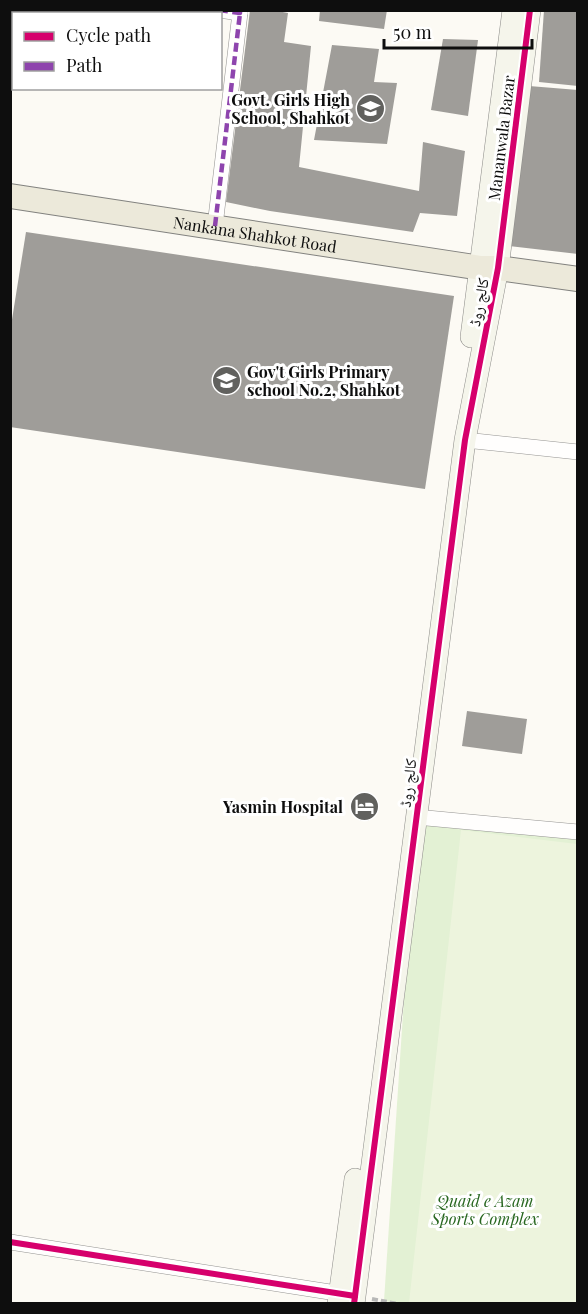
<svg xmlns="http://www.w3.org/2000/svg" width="588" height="1314" viewBox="0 0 588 1314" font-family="'Playfair Display','Noto Naskh Arabic',serif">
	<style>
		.green { fill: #e3f1d4 }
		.pitch { fill: #edf4dd }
		.building { fill: #9f9d99 }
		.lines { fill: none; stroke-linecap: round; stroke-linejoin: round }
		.street-casing { stroke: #959492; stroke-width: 16 }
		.secondary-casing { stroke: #8c8b88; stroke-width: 22 }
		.primary-casing { stroke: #82827f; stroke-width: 26 }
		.path { stroke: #b8b8b7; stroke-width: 4; stroke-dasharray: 6 3; stroke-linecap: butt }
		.street { stroke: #fffefd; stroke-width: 15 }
		.secondary { stroke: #f5f5eb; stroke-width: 21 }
		.primary { stroke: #ece9da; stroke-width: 24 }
		.quiet { stroke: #8e44ad; stroke-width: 4.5; stroke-dasharray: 9 4.5; stroke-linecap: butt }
		.cycleway-casing { stroke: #fff; stroke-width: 10 }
		.cycleway { stroke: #d6006c; stroke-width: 6 }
		.labels { text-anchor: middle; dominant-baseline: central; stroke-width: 6; stroke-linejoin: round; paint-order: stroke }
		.poi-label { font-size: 16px; font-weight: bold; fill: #0e0e0e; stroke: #fff; text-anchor: end }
		.street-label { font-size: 16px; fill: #0e0e0e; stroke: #fff }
		.park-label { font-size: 16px; font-style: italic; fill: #27661f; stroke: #fff }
	</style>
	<rect width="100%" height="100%" fill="#fcfaf4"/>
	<path class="green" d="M 416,817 L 577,836 L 577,1303 L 404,1304 L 384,1301 Z"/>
	<path class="pitch" d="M 461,830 L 577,844 L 577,1303 L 409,1303 Z"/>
	<g class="building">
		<path d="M 250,10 L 272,10 L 288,13 L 284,42 L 311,46 L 299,167 L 419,191 L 423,142 L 465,151 L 457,216 L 420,213 L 413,232 L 270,211 L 226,202 Z"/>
		<path d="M 320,10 L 387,10 L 384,29 L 319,21 Z"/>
		<path d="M 544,10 L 578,10 L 578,86 L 539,82 Z"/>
		<path d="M 443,39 L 478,40 L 468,116 L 431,110 Z"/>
		<path d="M 332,45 L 379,49 L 374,82 L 397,83 L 387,144 L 314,140 Z"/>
		<path d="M 529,86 L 578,90 L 578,254 L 509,246 Z"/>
		<path d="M 26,232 L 454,296 L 425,489 L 10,427 L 10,332 Z"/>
		<path d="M 467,711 L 527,719 L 522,754 L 462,746 Z"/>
	</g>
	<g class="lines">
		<defs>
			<g id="street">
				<path d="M 219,10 L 240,13 L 240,10"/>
				<path d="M 10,40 L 14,21"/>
				<path d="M 215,226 L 240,13"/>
				<path d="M 465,440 L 578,452"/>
				<path d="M 416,817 L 578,832"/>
				<path d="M 10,1242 L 349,1295"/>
			</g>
			<g id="secondary">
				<path d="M 471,337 L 513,10"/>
				<path d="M 338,1304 L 355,1179"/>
				<path d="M 354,1304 L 465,440 L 498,268 L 530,10"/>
			</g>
			<g id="primary">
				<path id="s1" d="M 10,196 L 481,268 L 498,268 L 578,279"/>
			</g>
		</defs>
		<use href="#street" class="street-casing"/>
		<use href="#secondary" class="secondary-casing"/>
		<use href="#primary" class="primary-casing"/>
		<path class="path" d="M 372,1299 L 398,1304"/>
		<use href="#street" class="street"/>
		<use href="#secondary" class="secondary"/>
		<use href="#primary" class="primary"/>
		<g class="quiet">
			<path d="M 219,10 L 240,13 L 240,10"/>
			<path d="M 215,226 L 240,13"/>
		</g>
		<defs>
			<g id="cycleway">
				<path d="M 10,1242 L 355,1296"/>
				<path d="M 354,1304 L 465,440 L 498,268 L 530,10"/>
			</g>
		</defs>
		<use href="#cycleway" class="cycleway-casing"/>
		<use href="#cycleway" class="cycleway"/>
	</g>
	<defs>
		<symbol id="school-disc" viewBox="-11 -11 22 22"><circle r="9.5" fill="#61615e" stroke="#fff"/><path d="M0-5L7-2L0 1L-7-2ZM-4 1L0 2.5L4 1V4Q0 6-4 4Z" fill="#fff"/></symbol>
		<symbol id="hotel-disc" viewBox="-11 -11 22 22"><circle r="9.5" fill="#61615e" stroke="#fff"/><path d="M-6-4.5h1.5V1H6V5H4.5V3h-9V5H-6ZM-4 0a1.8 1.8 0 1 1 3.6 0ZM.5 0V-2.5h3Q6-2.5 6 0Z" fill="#fff"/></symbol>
	</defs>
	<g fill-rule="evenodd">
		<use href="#school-disc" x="354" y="92" width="33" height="33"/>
		<use href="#school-disc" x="210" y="364" width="33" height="33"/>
		<use href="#hotel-disc" x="348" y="790" width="33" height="33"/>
	</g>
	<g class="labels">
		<g class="poi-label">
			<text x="350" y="99">Govt. Girls High<tspan x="350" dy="18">School, Shahkot</tspan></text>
			<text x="247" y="371" text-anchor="start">Gov't Girls Primary<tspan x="247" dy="18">school No.2, Shahkot</tspan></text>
			<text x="343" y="806">Yasmin Hospital</text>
		</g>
		<g class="street-label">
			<text transform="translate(501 138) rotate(-83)">Mananwala Bazar</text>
			<text stroke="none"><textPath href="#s1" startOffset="248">Nankana Shahkot Road</textPath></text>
			<text transform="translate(478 302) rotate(-79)">کالج روڈ</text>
			<text transform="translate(407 783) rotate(-83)">کالج روڈ</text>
		</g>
		<g class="park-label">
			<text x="485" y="1200">Quaid e Azam<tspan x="485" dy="18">Sports Complex</tspan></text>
		</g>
	</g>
	<rect width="588" height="1314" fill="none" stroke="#0e0e0e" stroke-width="24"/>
	<rect x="12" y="12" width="210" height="78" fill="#ffffff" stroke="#9f9f9f" stroke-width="1.5"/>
	<rect x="24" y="32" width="30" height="9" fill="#d6006c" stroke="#9f9f9f" stroke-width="1.5"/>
	<text x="66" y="42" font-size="18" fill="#0e0e0e">Cycle path</text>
	<rect x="24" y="62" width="30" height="9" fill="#8e44ad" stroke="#9f9f9f" stroke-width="1.5"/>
	<text x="66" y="72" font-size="18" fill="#0e0e0e">Path</text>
	<path d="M384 39v9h148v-9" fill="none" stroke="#0e0e0e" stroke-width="3"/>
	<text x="393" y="39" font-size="18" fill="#0e0e0e" stroke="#ffffff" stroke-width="4.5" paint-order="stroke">50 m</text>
</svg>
